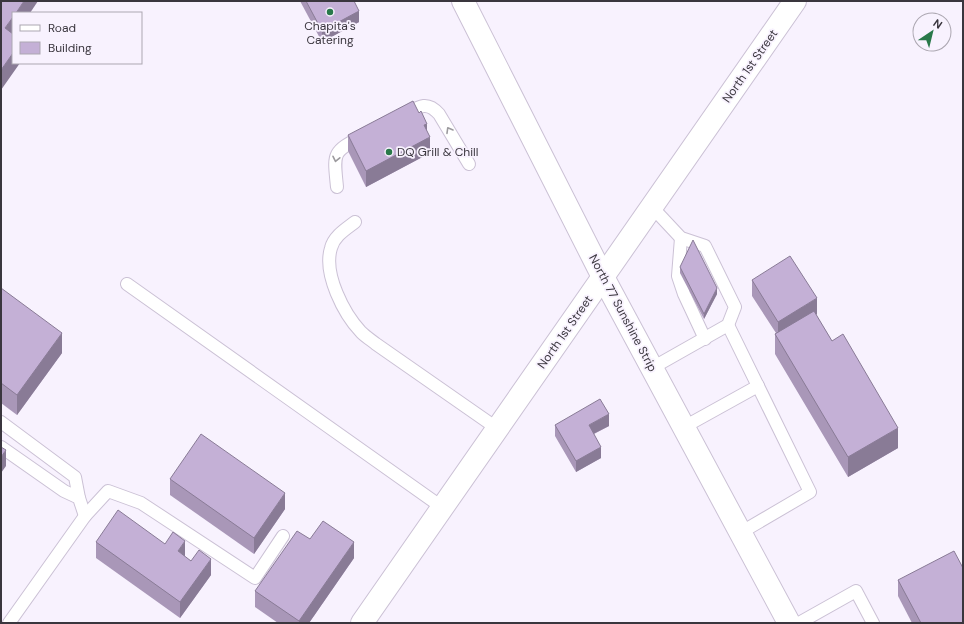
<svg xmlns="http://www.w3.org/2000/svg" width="964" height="624" viewBox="0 0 964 624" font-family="'DM Sans',sans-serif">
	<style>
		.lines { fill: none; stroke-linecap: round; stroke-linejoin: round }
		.lane-casing { stroke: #cbc1d5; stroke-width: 14 }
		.street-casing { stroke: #cbc1d5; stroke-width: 24 }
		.primary-casing { stroke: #cbc1d5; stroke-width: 24 }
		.lane { stroke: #fff; stroke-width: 12 }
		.street { stroke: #fff; stroke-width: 22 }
		.primary { stroke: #fff; stroke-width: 22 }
		.wall { fill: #a997b8 }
		.shaded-wall { fill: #897b96 }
		.building { fill: #c4b0d6; stroke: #897b96 }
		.oneway { stroke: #9c9a9e }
		.poi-dot { fill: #29794a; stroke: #f8f2fe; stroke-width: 1.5 }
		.labels { text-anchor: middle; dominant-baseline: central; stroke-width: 3.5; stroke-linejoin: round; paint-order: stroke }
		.poi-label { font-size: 12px; fill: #3a363e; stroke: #f8f2fe }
		.street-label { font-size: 12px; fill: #3a363e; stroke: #f8f2fe }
	</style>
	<rect width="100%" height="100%" fill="#f8f2fe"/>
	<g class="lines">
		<defs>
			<g id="lane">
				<path d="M 403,116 C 417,108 426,99 439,114 L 469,164"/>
				<path d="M 337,187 C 334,155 331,152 361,137"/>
				<path d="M 652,207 L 681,238 L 705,246 L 735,307 L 728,325 L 652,368"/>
				<path d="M 355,222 C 346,229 334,236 331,248 C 323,274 344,314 361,332 C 366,337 371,340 376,344 L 498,429"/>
				<path d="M 681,238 L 678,276 L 684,294 L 705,339"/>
				<path d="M 127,284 L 443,508"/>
				<path d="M 728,325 L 810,492 L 740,533"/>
				<path d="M 1,422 L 75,477 L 79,498"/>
				<path d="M 684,427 L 758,386"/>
				<path d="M 1,447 L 64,491 L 79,498 L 85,516"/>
				<path d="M 9,623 L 85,516 L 108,491 L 141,503 L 255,578 L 283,536"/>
				<path d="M 799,623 L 856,591 L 873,623"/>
			</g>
			<path id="street" d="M 362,623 L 795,1"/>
			<path id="primary" d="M 463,1 L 603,277 L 789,623"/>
		</defs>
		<use href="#lane" class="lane-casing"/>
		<use href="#street" class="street-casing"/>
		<use href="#primary" class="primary-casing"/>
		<use href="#lane" class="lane"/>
		<use href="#street" class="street"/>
		<use href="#primary" class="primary"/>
	</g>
	<g class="wall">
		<path d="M 300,1 L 354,1 L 359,22 L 322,42 Z"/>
		<path d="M 427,131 L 430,153 L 366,187 L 348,151 L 348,135 Z"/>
		<path d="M 680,267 L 717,294 L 704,319 L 680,273 Z"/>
		<path d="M 752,280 L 817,314 L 816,315 L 832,341 L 898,448 L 848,477 L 775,354 L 775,334 L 776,333 L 752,296 Z"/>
		<path d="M 1,288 L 62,353 L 17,415 L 1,403 Z"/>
		<path d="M 555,425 L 609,426 L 594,434 L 601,458 L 576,472 L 555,436 Z"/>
		<path d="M 170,479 L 285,509 L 254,554 L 170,495 Z"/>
		<path d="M 310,539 L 354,558 L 309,623 L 278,623 L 255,607 L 255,591 Z"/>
		<path d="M 96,542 L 165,544 L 185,557 L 211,575 L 180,618 L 96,558 Z"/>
		<path d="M 898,580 L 963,623 L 912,623 L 898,596 Z"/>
	</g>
	<g class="shaded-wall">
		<path d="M 24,1 L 38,1 L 30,13 L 16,13 Z"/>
		<path d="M 359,11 L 359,22 L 322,42 L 322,31 Z"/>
		<path d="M 13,17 L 13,37 L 5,28 Z"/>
		<path d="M 13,53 L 13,63 L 20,63 L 1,90 L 1,70 Z"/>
		<path d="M 427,124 L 427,139 L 430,137 L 430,153 L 366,187 L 366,171 L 424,125 Z"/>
		<path d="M 717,288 L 717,294 L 704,319 L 704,314 Z"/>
		<path d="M 817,298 L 817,314 L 778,338 L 778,322 Z"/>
		<path d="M 62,333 L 62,353 L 17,415 L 17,395 Z"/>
		<path d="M 609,414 L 609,426 L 589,436 L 589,425 Z"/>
		<path d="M 898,428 L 898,448 L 848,477 L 848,457 Z"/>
		<path d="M 601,447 L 601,458 L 576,472 L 576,461 Z"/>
		<path d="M 6,450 L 6,466 L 1,473 L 1,457 Z"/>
		<path d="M 285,493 L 285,509 L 254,554 L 254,538 Z"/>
		<path d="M 185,541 L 185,557 L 178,551 Z"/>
		<path d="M 354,542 L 354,558 L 309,623 L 299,623 L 299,621 Z"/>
		<path d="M 211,559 L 211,575 L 180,618 L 180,602 Z"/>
	</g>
	<g class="building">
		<path d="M 1,1 L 24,1 L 16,13 L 13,13 L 13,17 L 5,28 L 13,34 L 13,53 L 1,70 Z"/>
		<path d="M 306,1 L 354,1 L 359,11 L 322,31 Z"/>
		<path d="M 413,101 L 419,113 L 421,111 L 427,124 L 424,125 L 430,137 L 366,171 L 348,135 Z"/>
		<path d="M 693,240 L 717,288 L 704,314 L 680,267 Z"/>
		<path d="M 790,256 L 817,298 L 778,322 L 752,280 Z"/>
		<path d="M 1,288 L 62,333 L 17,395 L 1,383 Z"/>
		<path d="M 814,311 L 832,341 L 843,334 L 898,428 L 848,457 L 775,334 Z"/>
		<path d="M 600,399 L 609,414 L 589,425 L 601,447 L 576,461 L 555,425 Z"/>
		<path d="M 201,434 L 285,493 L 254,538 L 170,479 Z"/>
		<path d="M 1,447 L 6,450 L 1,457 Z"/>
		<path d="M 118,510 L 165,544 L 173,532 L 185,541 L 178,551 L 191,561 L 199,550 L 211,559 L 180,602 L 96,542 Z"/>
		<path d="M 323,521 L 354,542 L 299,621 L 255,591 L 297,531 L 310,539 Z"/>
		<path d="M 954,551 L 963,568 L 963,623 L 921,623 L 898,580 Z"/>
	</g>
	<defs><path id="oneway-chevron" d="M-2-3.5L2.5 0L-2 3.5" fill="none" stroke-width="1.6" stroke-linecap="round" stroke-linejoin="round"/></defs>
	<g class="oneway">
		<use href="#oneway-chevron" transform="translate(449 130) rotate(-120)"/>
		<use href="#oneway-chevron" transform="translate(336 159) rotate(102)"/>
	</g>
	<g class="poi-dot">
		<circle cx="330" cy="12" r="4"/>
		<circle cx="389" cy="152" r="4"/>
	</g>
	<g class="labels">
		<g class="poi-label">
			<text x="330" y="26">Chapita's<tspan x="330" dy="14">Catering</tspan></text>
			<text x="397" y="152" text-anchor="start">DQ Grill &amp; Chill</text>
		</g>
		<g class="street-label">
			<text transform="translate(750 66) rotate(-55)">North 1st Street</text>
			<text transform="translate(623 313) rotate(62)">North 77 Sunshine Strip</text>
			<text transform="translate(565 332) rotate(-55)">North 1st Street</text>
		</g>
	</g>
	<rect width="964" height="624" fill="none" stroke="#3a363e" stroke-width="4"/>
	<rect x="12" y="12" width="130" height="52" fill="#f8f2fe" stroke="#aca7b1"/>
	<rect x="20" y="25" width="20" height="6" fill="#ffffff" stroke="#aca7b1"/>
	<text x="48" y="32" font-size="12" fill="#3a363e">Road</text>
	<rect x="20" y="42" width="20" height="12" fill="#c4b0d6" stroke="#aca7b1"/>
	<text x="48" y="52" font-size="12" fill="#3a363e">Building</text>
	<g transform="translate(932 32) rotate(35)"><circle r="19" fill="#f8f2fe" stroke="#aca7b1"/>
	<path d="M0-3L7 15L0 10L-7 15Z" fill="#29794a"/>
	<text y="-6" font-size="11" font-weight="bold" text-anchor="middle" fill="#3a363e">N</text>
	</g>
</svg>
